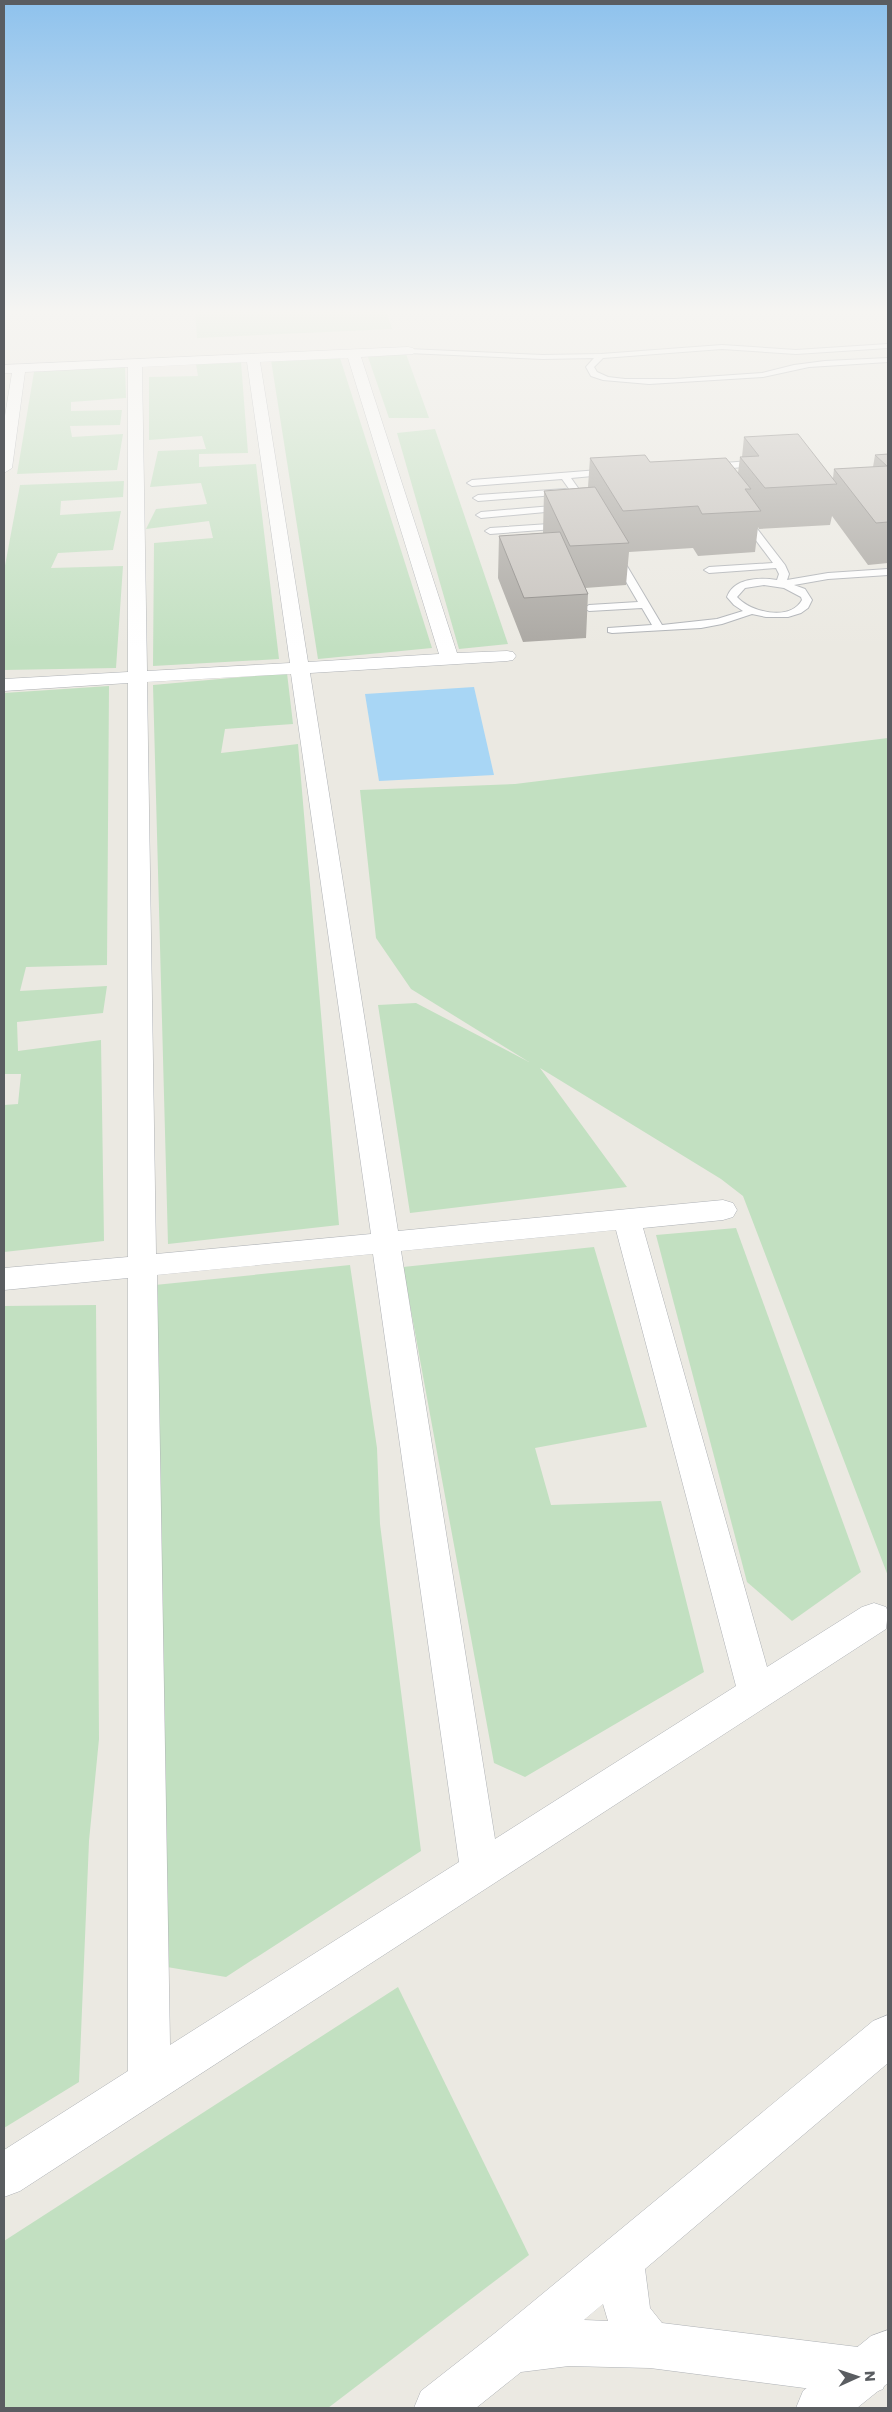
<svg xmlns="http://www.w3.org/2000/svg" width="892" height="2412" viewBox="0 0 892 2412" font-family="Poppins,sans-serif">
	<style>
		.green { fill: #c2e0c1 }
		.water { fill: #a8d6f5 }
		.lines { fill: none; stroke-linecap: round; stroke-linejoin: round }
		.lane-casing { stroke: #afb2b6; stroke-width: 2 }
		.street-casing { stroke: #afb2b6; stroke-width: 1 }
		.secondary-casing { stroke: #aeb1b6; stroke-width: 1 }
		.lane { fill: #fff; fill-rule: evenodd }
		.street { fill: #fff; fill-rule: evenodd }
		.secondary { fill: #fff; fill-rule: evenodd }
		.wall { fill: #aba8a3 }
		.building { fill: #c7c3be; stroke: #8b8885 }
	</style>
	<rect width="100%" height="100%" fill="#ebe9e2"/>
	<g class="green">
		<path d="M 195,311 L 386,311 L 392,329 L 197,338 Z"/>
		<path d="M 406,354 L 429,418 L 389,418 L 368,357 Z"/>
		<path d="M 340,358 L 432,648 L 318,659 L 271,360 Z"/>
		<path d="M 241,362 L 248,453 L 199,454 L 199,467 L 256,464 L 279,659 L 153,666 L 154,543 L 213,538 L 209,521 L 146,529 L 156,509 L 207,504 L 201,483 L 150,487 L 158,451 L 206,449 L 202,436 L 149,440 L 149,377 L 198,376 L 196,364 Z"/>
		<path d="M 125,366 L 126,398 L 71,402 L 71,411 L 122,410 L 120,425 L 70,426 L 72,437 L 123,434 L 117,470 L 17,474 L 34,372 Z"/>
		<path d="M 435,429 L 508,644 L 459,649 L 397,433 Z"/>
		<path d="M 124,481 L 123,497 L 61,501 L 60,515 L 121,511 L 113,550 L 58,553 L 51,568 L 123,566 L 116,668 L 4,670 L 4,571 L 20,485 Z"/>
		<path d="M 287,673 L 293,724 L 225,729 L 221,753 L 298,744 L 339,1225 L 168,1244 L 153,685 Z"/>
		<path d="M 109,686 L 107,965 L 26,967 L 20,991 L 107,986 L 103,1013 L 17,1022 L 18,1051 L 101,1040 L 104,1241 L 4,1252 L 4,1105 L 18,1104 L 21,1074 L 4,1074 L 4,693 Z"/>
		<path d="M 888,738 L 888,1576 L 743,1196 L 721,1179 L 540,1068 L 627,1187 L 410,1213 L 378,1005 L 416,1003 L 529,1062 L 411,989 L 376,938 L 360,790 L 515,784 Z"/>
		<path d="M 736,1228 L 861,1572 L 792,1621 L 747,1582 L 656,1235 Z"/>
		<path d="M 594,1247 L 647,1427 L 535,1448 L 551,1505 L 661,1501 L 704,1672 L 525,1777 L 494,1763 L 403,1267 Z"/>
		<path d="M 350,1265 L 377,1448 L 380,1524 L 421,1851 L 226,1977 L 167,1967 L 155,1285 Z"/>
		<path d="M 96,1305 L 99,1739 L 89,1841 L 79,2082 L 4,2128 L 4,1306 Z"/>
		<path d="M 398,1987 L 529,2255 L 328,2408 L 4,2408 L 4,2241 Z"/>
	</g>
	<path class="water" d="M 474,687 L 494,775 L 379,781 L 365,694 Z"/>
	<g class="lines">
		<defs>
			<g id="lane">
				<path d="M 888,344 L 888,348 L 796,354 L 722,349 L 603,358 L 594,367 L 597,372 L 608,377 L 625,379 L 675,379 L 762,373 L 794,365 L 825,361 L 888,358 L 888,362 L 809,367 L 763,377 L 649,384 L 603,380 L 591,376 L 586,367 L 594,358 L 543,359 L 408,353 L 404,351 L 408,349 L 543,355 L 601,354 L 722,345 L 796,350 Z"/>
				<path d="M 762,460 L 765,461 L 765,465 L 712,470 L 708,467 L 712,464 Z"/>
				<path d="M 611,469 L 614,470 L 614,474 L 571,478 L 590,505 L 585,508 L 582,507 L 562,479 L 472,486 L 467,483 L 472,480 Z"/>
				<path d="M 565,489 L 568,490 L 568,494 L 478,501 L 473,498 L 478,495 Z"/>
				<path d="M 564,505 L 569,508 L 567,510 L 481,518 L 476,515 L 481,512 Z"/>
				<path d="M 745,516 L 748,517 L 785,565 L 789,574 L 787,580 L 828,573 L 888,569 L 888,575 L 828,579 L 794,585 L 805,589 L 812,600 L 808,608 L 801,613 L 788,617 L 766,617 L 752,614 L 722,624 L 701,628 L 612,633 L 608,632 L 608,628 L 652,625 L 642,608 L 589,611 L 584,608 L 589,605 L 638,602 L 611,556 L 616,553 L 621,556 L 662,625 L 717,619 L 743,611 L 734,605 L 727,597 C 734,578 759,577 777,580 L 779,574 L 776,568 L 709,573 L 704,570 L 709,567 L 773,563 L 740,519 ZM 764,585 L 784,588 L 801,597 L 802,600 C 790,622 750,612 737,597 L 745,588 Z"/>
				<path d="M 564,523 L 569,526 L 567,528 L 490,534 L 485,531 L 490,528 Z"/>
			</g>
			<g id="street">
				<path d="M 408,347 L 413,348 L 415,351 L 413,354 L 361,357 L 457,653 L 507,651 L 513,652 L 516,656 L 513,660 L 507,661 L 310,673 L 398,1231 L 723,1200 L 733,1203 L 737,1210 L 733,1217 L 723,1220 L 643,1228 L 767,1667 L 862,1607 L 874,1603 L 886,1607 L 888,1612 L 886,1629 L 20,2191 L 4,2197 L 4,2150 L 128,2071 L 128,1278 L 4,1290 L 4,1268 L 128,1257 L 128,683 L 4,691 L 4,679 L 128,672 L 128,367 L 25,372 L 12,468 L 4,473 L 4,422 L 12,373 L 4,373 L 4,365 ZM 348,358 L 439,654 L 308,662 L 260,362 ZM 247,362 L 290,663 L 147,671 L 142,367 ZM 291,674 L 371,1234 L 156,1254 L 147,682 ZM 616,1230 L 736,1686 L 495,1839 L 401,1251 ZM 373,1254 L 459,1862 L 170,2045 L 157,1275 Z"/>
				<path d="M 888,2015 L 888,2063 L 645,2269 L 650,2308 L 662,2323 L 866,2348 L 883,2355 C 888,2369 888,2375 883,2389 L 866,2396 L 650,2368 L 569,2366 L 521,2372 L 476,2408 L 414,2408 L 421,2391 L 495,2333 L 873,2021 ZM 603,2304 L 608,2321 L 584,2320 Z"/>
			</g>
			<path id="secondary" d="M 888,2330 L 888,2383 L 857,2408 L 796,2408 L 803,2391 L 871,2336 Z"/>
		</defs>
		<use href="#lane" class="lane-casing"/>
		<use href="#street" class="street-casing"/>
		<use href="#secondary" class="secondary-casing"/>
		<use href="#lane" class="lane"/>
		<use href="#street" class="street"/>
		<use href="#secondary" class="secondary"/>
	</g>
	<path class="wall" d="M 744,437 L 833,478 L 834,469 L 873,467 L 875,455 L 888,454 L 888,563 L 868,565 L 832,516 L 830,525 L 759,529 L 758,527 L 755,552 L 698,556 L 693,548 L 629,552 L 626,585 L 585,588 L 588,594 L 586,638 L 523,642 L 498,578 L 499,536 L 543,533 L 544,491 L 588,487 L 590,458 L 650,462 L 738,473 L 740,457 L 742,457 Z"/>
	<g class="building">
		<path d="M 798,434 L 837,484 L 765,488 L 740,457 L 759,456 L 744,437 Z"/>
		<path d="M 888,454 L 888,522 L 876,523 L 834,469 L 887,466 L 875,455 Z"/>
		<path d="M 645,455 L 650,462 L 726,458 L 751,489 L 745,489 L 761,511 L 702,514 L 698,506 L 623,511 L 590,458 Z"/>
		<path d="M 595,487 L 629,543 L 570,546 L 544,491 Z"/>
		<path d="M 560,532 L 588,594 L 524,598 L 499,536 Z"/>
	</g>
	<linearGradient id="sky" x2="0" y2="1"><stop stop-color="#8ec2ed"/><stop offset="0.48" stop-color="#f6f5f2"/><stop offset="1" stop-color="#f6f5f2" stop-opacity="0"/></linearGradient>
	<rect width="892" height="649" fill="url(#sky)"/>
	<rect width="892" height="2412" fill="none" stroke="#5a5d61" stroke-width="10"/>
	<g transform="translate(857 2377) rotate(87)" stroke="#ffffff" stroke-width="4" paint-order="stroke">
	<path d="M0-4L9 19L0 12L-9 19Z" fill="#5a5d61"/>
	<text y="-8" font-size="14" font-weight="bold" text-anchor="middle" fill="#5a5d61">N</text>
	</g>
</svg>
